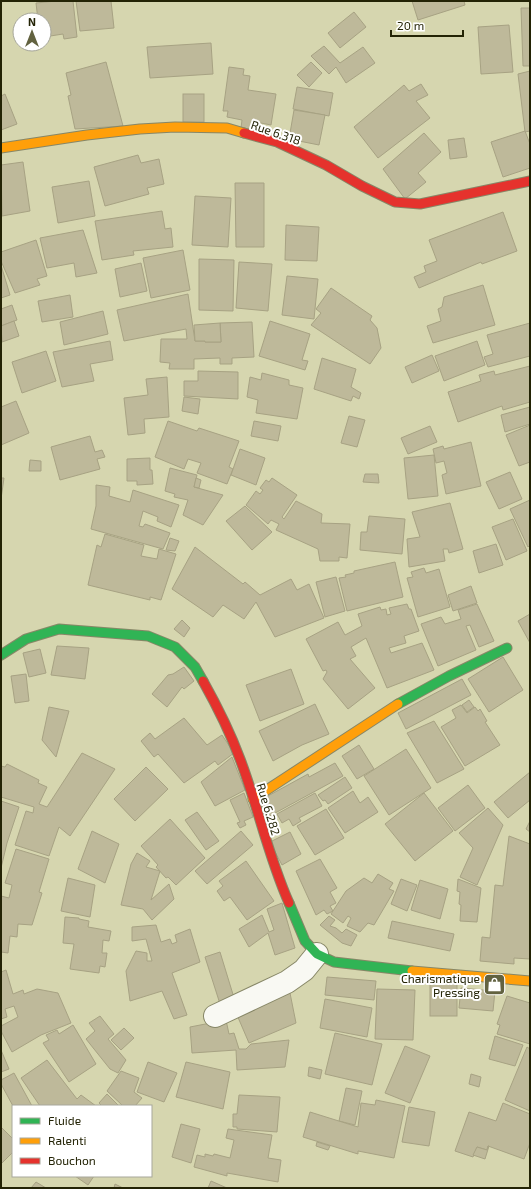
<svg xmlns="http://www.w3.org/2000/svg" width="531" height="1189" viewBox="0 0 531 1189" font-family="'Exo 2',sans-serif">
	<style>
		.building { fill: #beb99a; stroke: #a7a283 }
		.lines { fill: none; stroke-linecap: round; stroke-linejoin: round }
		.street-casing { stroke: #878767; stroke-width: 24 }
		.fast-casing { stroke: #878767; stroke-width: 11 }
		.slow-casing { stroke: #878767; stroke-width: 11 }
		.jam-casing { stroke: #878767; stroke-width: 11 }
		.street { stroke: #f9f9f3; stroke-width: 22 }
		.fast { stroke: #30b455; stroke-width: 9 }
		.slow { stroke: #ff9f0a; stroke-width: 9 }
		.jam { stroke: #e5322d; stroke-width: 9 }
		.labels { text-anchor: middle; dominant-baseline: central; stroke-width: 4; stroke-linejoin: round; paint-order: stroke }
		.street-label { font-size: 12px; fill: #232305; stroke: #fff }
		.poi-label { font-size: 12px; fill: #232305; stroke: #fff; text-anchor: end }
	</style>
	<rect width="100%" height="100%" fill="#d6d6af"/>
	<g class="building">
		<path d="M 56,1 L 73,1 L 77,37 L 64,39 L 63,34 L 44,37 L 44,20 L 38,20 L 36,3 Z"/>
		<path d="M 76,1 L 111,1 L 114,28 L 80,31 Z"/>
		<path d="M 412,1 L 464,1 L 465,5 L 418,20 Z"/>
		<path d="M 521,8 L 530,8 L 530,66 L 523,66 Z"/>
		<path d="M 354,12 L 366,27 L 340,48 L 328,33 Z"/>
		<path d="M 509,25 L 513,72 L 481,74 L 478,27 Z"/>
		<path d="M 211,43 L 213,74 L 150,78 L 147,47 Z"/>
		<path d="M 324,46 L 340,63 L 363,47 L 375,63 L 346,83 L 336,67 L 329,74 L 311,56 Z"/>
		<path d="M 106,62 L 123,126 L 75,129 L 68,96 L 71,95 L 66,73 Z"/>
		<path d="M 311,62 L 322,73 L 309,87 L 297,75 Z"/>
		<path d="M 229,67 L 244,69 L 243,75 L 250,76 L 248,90 L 276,94 L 271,125 L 256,122 L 254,130 L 241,128 L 242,120 L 227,117 L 228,111 L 223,111 Z"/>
		<path d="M 530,71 L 530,131 L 525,132 L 518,74 Z"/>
		<path d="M 421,84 L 428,95 L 416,101 L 430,118 L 378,158 L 354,127 L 404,85 L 409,91 Z"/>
		<path d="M 297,87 L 333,93 L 329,116 L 293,109 Z"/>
		<path d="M 5,94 L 17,124 L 1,130 L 1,96 Z"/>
		<rect x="183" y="94" width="21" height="28"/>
		<path d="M 294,110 L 325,115 L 319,145 L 289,139 Z"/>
		<path d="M 525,131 L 530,144 L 530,168 L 503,177 L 491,142 Z"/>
		<path d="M 424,133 L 441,152 L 418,173 L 426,182 L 405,199 L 383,169 Z"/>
		<path d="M 464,138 L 467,157 L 450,159 L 448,140 Z"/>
		<path d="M 138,155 L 141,163 L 159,159 L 164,184 L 147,188 L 149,194 L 105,206 L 94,167 Z"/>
		<path d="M 23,162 L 30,211 L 2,216 L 1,165 Z"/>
		<path d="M 89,181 L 95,216 L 58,223 L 52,187 Z"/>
		<path d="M 235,183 L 264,183 L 264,247 L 236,247 Z"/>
		<path d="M 195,196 L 231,198 L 228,247 L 192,245 Z"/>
		<path d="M 162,211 L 165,229 L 171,228 L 173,247 L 133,251 L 134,255 L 102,260 L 95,221 Z"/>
		<path d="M 503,212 L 517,251 L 482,264 L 481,262 L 419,288 L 414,277 L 426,272 L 424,266 L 437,261 L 429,240 Z"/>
		<path d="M 286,225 L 319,227 L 317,261 L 285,260 Z"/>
		<path d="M 83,230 L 97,273 L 76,277 L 74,263 L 47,268 L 40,238 Z"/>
		<path d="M 36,240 L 47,276 L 37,279 L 40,285 L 15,293 L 1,261 L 1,252 Z"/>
		<path d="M 183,250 L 190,290 L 151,298 L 143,258 Z"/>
		<path d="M 199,259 L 234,260 L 233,311 L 199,310 Z"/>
		<path d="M 239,262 L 272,264 L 268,311 L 236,308 Z"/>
		<path d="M 141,263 L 147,291 L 120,297 L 115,269 Z"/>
		<path d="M 1,265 L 10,295 L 1,298 Z"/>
		<path d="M 287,276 L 318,279 L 314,319 L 282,315 Z"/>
		<path d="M 483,285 L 495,325 L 433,343 L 427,326 L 441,321 L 438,309 L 442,307 L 444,297 Z"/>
		<path d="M 331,288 L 372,316 L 370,320 L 377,328 L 381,348 L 370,364 L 311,325 L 321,313 L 316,309 Z"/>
		<path d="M 188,294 L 195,341 L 205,341 L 205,342 L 221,342 L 220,323 L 252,322 L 254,357 L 232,358 L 232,364 L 220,364 L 220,358 L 194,359 L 194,369 L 169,369 L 170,363 L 160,362 L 161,339 L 187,339 L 186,329 L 124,341 L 117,310 Z"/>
		<path d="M 70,295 L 73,317 L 42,322 L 38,301 Z"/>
		<path d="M 12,305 L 17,320 L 1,326 L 1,309 Z"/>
		<path d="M 103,311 L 108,334 L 64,345 L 60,322 Z"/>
		<path d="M 14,321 L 19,336 L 2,342 L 1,326 Z"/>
		<path d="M 270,321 L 310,334 L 302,360 L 308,361 L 305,370 L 259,356 Z"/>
		<path d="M 220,323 L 221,342 L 205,342 L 205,341 L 195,341 L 194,325 Z"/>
		<path d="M 530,323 L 530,356 L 488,367 L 484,357 L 493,354 L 487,335 Z"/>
		<path d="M 110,341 L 113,360 L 90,364 L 94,381 L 62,387 L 53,352 Z"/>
		<path d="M 477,341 L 485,365 L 444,381 L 435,356 Z"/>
		<path d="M 46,351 L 56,381 L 22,393 L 12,362 Z"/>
		<path d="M 432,355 L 439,371 L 412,383 L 405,367 Z"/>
		<path d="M 322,358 L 356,369 L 351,387 L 361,393 L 359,399 L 353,396 L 351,401 L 314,389 Z"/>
		<path d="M 530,366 L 530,402 L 503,410 L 502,406 L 458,422 L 448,392 L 481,381 L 479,375 L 494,371 L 495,375 Z"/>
		<path d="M 198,371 L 238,372 L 238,399 L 184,396 L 184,381 L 198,381 Z"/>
		<path d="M 262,373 L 289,380 L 289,385 L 303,388 L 297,419 L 256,413 L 258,400 L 247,397 L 250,377 L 261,380 Z"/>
		<path d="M 167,377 L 169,417 L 144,419 L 145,433 L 128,435 L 124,398 L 148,395 L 146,379 Z"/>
		<path d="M 184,397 L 200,399 L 198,414 L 182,411 Z"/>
		<path d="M 16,401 L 29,433 L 1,445 L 1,407 Z"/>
		<path d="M 530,407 L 530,424 L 505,432 L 501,415 Z"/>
		<path d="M 349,416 L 365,420 L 357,447 L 341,443 Z"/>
		<path d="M 168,421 L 197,431 L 199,428 L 239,441 L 229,467 L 233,469 L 227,484 L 197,473 L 201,463 L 188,459 L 184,469 L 155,457 Z"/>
		<path d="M 254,421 L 281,426 L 278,441 L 251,436 Z"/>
		<path d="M 530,425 L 530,462 L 519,466 L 506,435 Z"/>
		<path d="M 430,426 L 437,442 L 408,454 L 401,438 Z"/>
		<path d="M 90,436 L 95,452 L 102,450 L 105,457 L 97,459 L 100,469 L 60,480 L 51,447 Z"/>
		<path d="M 471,442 L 481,486 L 446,494 L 442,475 L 447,473 L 444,461 L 436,463 L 433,449 L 443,446 L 444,449 Z"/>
		<path d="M 240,449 L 265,458 L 256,485 L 231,475 Z"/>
		<path d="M 434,455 L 438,496 L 408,499 L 404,458 Z"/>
		<path d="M 150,458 L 150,470 L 152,470 L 153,484 L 137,485 L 137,481 L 127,481 L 127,459 Z"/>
		<path d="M 30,460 L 41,461 L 41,471 L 29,471 Z"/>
		<path d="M 170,468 L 197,475 L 194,487 L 223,495 L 203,525 L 183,515 L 188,500 L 174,497 L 175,494 L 165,491 Z"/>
		<path d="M 510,472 L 522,499 L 499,509 L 486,482 Z"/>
		<path d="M 365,474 L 378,474 L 379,483 L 363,482 Z"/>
		<path d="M 1,478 L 4,478 L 1,499 Z"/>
		<path d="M 196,478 L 201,480 L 199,488 L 194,487 Z"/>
		<path d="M 272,478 L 297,495 L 282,517 L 284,519 L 296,501 L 322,514 L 321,523 L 350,524 L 347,558 L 339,557 L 339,561 L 320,561 L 318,549 L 276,530 L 279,524 L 271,520 L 268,524 L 246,505 L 256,491 L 260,494 L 263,490 L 260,488 L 266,480 L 269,482 Z"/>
		<path d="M 96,485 L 110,487 L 109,496 L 130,502 L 133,490 L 179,505 L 171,527 L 157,521 L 158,517 L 143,511 L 139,526 L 143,527 L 145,524 L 170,533 L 163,549 L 91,529 L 96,506 Z"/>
		<path d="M 530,500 L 530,545 L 528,547 L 510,509 Z"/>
		<path d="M 450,503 L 463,549 L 449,553 L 448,549 L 443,549 L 445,561 L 409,567 L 407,539 L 420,537 L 412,512 Z"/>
		<path d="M 245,506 L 272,532 L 252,550 L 226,521 Z"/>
		<path d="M 369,516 L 405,519 L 402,554 L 360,550 L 361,532 L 367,532 Z"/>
		<path d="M 513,519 L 527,551 L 506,560 L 492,527 Z"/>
		<path d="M 105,534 L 144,545 L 141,556 L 157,559 L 159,549 L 176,554 L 161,600 L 150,597 L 150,600 L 88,585 L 97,545 L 101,547 Z"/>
		<path d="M 170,538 L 179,541 L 175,551 L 166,550 Z"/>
		<path d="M 496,544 L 503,565 L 479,573 L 473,551 Z"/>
		<path d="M 195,547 L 243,584 L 245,582 L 260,595 L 291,579 L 297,590 L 309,584 L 324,618 L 275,637 L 256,602 L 244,619 L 223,605 L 213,617 L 172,589 Z"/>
		<path d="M 395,562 L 403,597 L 347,611 L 339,578 L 346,577 L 345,575 L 354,573 L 354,571 Z"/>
		<path d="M 424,568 L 426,573 L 439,569 L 450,607 L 418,617 L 407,578 L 413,577 L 411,572 Z"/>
		<path d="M 336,577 L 345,611 L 325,617 L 316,582 Z"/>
		<path d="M 471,586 L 477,603 L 453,611 L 448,595 Z"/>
		<path d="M 407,604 L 409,609 L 411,609 L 419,631 L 404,636 L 406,643 L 389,648 L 391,653 L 422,643 L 434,670 L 387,688 L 366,638 L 351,647 L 356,656 L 350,659 L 375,688 L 348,709 L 323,679 L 327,672 L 326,670 L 323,671 L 306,639 L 338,622 L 345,635 L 362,626 L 358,614 L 380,607 L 381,610 L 386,609 L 387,615 L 391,614 L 389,608 Z"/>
		<path d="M 477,604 L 494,641 L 479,647 L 470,625 L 466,626 L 476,650 L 438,666 L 421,624 L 441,617 L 445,624 L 461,619 L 458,610 Z"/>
		<path d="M 530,614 L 530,643 L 518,621 Z"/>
		<path d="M 182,620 L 190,628 L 184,637 L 174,629 Z"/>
		<path d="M 57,646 L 89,648 L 85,679 L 51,675 Z"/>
		<path d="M 40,649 L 46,673 L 29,677 L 23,653 Z"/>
		<path d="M 503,657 L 523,690 L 489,712 L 468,679 Z"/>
		<path d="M 184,667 L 194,681 L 184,689 L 182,687 L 167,707 L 152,694 L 168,675 L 173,674 Z"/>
		<path d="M 291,669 L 304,704 L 260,721 L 246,685 Z"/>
		<path d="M 26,674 L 29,701 L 15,703 L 11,676 Z"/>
		<path d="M 462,679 L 471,695 L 406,729 L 398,713 Z"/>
		<path d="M 469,700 L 474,707 L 467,712 L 462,705 Z"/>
		<path d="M 315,704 L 329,734 L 302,745 L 273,761 L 259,731 Z"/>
		<path d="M 461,705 L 467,713 L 475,707 L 478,711 L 480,709 L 487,721 L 485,722 L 500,745 L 465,766 L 441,727 L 456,718 L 452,710 Z"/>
		<path d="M 49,707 L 69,711 L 56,757 L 42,740 Z"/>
		<path d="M 184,718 L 207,745 L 222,735 L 234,753 L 218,765 L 215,761 L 184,783 L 158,754 L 154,757 L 141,741 L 150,733 L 155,739 Z"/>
		<path d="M 434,721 L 464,769 L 437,783 L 407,733 Z"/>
		<path d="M 359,745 L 374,769 L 357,779 L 342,756 Z"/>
		<path d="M 406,749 L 431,788 L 389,815 L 364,776 Z"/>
		<path d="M 82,753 L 115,769 L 70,836 L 59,827 L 49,856 L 15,845 L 26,811 L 33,813 L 34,807 L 1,797 L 1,766 L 5,767 L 7,764 L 39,780 L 38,783 L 47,787 L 39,804 L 47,807 Z"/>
		<path d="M 232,757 L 245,790 L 215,806 L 201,782 Z"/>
		<path d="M 335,763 L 343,776 L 266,818 L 257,802 L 308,774 L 309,777 Z"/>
		<path d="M 146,767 L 168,789 L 135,821 L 114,799 Z"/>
		<path d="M 530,772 L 530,800 L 508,818 L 494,802 Z"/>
		<path d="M 345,777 L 352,788 L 328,804 L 325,800 L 323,801 L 318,795 Z"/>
		<path d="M 468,785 L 485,808 L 455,831 L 438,808 Z"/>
		<path d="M 353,791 L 360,803 L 368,797 L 378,812 L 345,833 L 328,808 Z"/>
		<path d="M 244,793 L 253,817 L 244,821 L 246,825 L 240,828 L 237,823 L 240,822 L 230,800 Z"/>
		<path d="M 315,793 L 322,806 L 299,818 L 301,821 L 293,826 L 289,819 L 282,823 L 277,814 Z"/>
		<path d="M 424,793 L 453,831 L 415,861 L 385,824 Z"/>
		<path d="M 1,801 L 19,807 L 7,843 L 1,868 Z"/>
		<path d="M 488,808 L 503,825 L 477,885 L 460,877 L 473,848 L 459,833 Z"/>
		<path d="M 326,809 L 344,838 L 315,855 L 297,826 Z"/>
		<path d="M 197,812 L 219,841 L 206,850 L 185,820 Z"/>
		<path d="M 170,819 L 205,858 L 176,885 L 168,877 L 166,878 L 156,867 L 158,865 L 141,846 Z"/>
		<path d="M 530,821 L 530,832 L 526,829 Z"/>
		<path d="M 92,831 L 119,844 L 105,883 L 78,869 Z"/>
		<path d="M 241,831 L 253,845 L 207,884 L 195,871 Z"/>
		<path d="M 290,832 L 301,854 L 282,865 L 270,842 Z"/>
		<path d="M 509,836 L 530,844 L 530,959 L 514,958 L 514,964 L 480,961 L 482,937 L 490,938 L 495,885 L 503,886 Z"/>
		<path d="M 16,849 L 49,859 L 39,892 L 42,893 L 32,925 L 18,924 L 17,937 L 10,936 L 8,953 L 1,952 L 1,896 L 9,898 L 12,885 L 5,883 Z"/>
		<path d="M 137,853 L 150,861 L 146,867 L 160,871 L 151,900 L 169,884 L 174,899 L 152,920 L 143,909 L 121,905 L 131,864 Z"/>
		<path d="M 320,859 L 337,888 L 330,892 L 336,903 L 330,906 L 333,911 L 327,914 L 324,910 L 316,915 L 296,871 Z"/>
		<path d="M 246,861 L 274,901 L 247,920 L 230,897 L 224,901 L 217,891 L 223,886 L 219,881 Z"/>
		<path d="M 378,874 L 393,883 L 389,889 L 394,891 L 374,925 L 368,923 L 360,932 L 347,926 L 351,918 L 348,916 L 343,923 L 331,914 L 346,891 L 364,878 L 372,883 Z"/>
		<path d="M 68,878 L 95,885 L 90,917 L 61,911 Z"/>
		<path d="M 401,879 L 417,885 L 407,911 L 391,904 Z"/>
		<path d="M 458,879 L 481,888 L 477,922 L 460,921 L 461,905 L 459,904 L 460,892 L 457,891 Z"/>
		<path d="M 420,880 L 448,889 L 440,919 L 411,910 Z"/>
		<path d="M 282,903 L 295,948 L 275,955 L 268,933 L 249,947 L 239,929 L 262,915 L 269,932 L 274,930 L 267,909 Z"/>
		<path d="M 329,916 L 335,920 L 330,926 L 336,928 L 342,933 L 346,929 L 357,935 L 351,946 L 342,943 L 320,925 Z"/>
		<path d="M 65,917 L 79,918 L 79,919 L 89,921 L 88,927 L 111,931 L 109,941 L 103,940 L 102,953 L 107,953 L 105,967 L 100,966 L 99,973 L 70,969 L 74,944 L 63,943 Z"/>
		<path d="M 392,921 L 454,934 L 450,951 L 388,938 Z"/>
		<path d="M 156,925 L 161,942 L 170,939 L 172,944 L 177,942 L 175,935 L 190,929 L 200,962 L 172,973 L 187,1015 L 174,1019 L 162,991 L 130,1001 L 126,971 L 136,951 L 147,953 L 147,961 L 152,961 L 146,939 L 132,941 L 132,927 Z"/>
		<path d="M 220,952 L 235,1001 L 221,1007 L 205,957 Z"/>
		<path d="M 6,970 L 13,994 L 23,990 L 24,994 L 37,989 L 58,993 L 71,1023 L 41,1035 L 12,1052 L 1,1031 L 1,1026 L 18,1017 L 14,1006 L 5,1009 L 7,1017 L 1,1019 L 1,972 Z"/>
		<path d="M 327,977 L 376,981 L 374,1000 L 325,995 Z"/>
		<rect x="430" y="984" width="27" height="32"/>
		<path d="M 461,988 L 495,991 L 493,1011 L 459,1008 Z"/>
		<path d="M 377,989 L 415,990 L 413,1040 L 375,1039 Z"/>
		<path d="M 290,993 L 296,1023 L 249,1043 L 237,1015 Z"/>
		<path d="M 507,996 L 530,1003 L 530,1044 L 497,1034 L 500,1025 L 497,1024 Z"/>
		<path d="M 325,999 L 372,1008 L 367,1037 L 320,1028 Z"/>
		<path d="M 100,1016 L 114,1034 L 108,1039 L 126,1060 L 118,1073 L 110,1069 L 86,1039 L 95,1031 L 89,1023 Z"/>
		<path d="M 226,1020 L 229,1034 L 234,1033 L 239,1049 L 246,1049 L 251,1044 L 289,1040 L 285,1067 L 237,1070 L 236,1050 L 192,1053 L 190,1027 Z"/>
		<path d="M 73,1025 L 96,1064 L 69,1082 L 43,1043 L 49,1040 L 46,1035 L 57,1030 L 59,1034 Z"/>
		<path d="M 124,1028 L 134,1038 L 121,1050 L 111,1040 Z"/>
		<path d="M 335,1033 L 382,1044 L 372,1085 L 325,1074 Z"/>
		<path d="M 495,1036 L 523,1045 L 515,1066 L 489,1059 Z"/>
		<path d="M 405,1046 L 430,1056 L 410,1103 L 385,1093 Z"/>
		<path d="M 527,1047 L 530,1049 L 530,1111 L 505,1100 Z"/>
		<path d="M 1,1050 L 9,1069 L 1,1072 Z"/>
		<path d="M 47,1060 L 77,1099 L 81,1095 L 96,1106 L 40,1106 L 21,1078 Z"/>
		<path d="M 148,1062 L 177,1073 L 164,1102 L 137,1092 Z"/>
		<path d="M 186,1062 L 230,1072 L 223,1109 L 176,1097 Z"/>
		<path d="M 309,1067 L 322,1070 L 320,1079 L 308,1076 Z"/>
		<path d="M 121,1071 L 139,1078 L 134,1092 L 142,1098 L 135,1106 L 123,1106 L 107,1091 Z"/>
		<path d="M 14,1073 L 32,1106 L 13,1106 L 1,1084 L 1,1080 Z"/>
		<path d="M 471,1074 L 481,1077 L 479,1087 L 469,1084 Z"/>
		<path d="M 346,1088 L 362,1091 L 355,1125 L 339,1121 Z"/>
		<path d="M 107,1094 L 119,1106 L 102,1106 L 99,1103 Z"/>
		<path d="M 239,1095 L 280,1097 L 277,1132 L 237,1129 L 237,1127 L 233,1127 L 233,1114 L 237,1114 Z"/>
		<path d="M 376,1100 L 405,1106 L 394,1158 L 358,1151 L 358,1154 L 303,1137 L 310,1112 L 358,1127 L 361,1103 L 375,1105 Z"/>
		<path d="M 503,1103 L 530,1114 L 530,1143 L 524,1159 L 488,1146 L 487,1150 L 477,1147 L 473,1157 L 455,1151 L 469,1112 L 496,1121 Z"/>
		<path d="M 409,1107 L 435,1112 L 429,1146 L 402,1142 Z"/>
		<path d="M 181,1124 L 200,1129 L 191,1163 L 172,1157 Z"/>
		<path d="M 1,1127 L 13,1139 L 13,1152 L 1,1164 Z"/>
		<path d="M 228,1129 L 272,1135 L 268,1158 L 281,1160 L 278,1182 L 227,1173 L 227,1176 L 194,1167 L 197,1155 L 205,1157 L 205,1154 L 213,1156 L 214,1154 L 230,1158 L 234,1140 L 226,1138 Z"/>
		<path d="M 317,1142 L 330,1146 L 328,1150 L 316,1146 Z"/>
		<path d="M 488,1146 L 489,1146 L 485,1159 L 473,1155 L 477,1147 L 487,1150 Z"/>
		<path d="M 75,1176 L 94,1176 L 88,1185 Z"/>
		<path d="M 211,1181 L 227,1188 L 208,1188 Z"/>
		<path d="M 36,1182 L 46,1188 L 31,1188 Z"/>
		<path d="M 115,1184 L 123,1188 L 114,1188 Z"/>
	</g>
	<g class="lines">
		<defs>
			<path id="street" d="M 215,1016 L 287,982 L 304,970 L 317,954"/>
			<g id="fast">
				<path d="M 1,655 L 26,639 L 59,629 L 148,636 L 175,647 L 195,667 L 203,681"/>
				<path d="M 398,704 L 449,676 L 507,648"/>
				<path d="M 289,903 L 305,941 L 317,954 L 334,962 L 412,971"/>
			</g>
			<g id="slow">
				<path d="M 1,148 L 87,135 L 140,129 L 175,127 L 227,128 L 244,133"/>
				<path d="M 253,799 L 398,704"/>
				<path d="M 412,971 L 530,981"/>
			</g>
			<g id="jam">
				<path d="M 244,133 L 277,142 L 326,165 L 362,186 L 395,202 L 420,204 L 530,181"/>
				<path d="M 203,681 C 217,706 230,732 240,759 C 258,806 268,856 289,903"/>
			</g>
		</defs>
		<use href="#street" class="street-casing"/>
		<use href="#fast" class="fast-casing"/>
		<use href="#slow" class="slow-casing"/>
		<use href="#jam" class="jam-casing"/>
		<use href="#street" class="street"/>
		<use href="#fast" class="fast"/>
		<use href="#slow" class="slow"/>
		<use href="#jam" class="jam"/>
	</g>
	<defs>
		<symbol id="shop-square" viewBox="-11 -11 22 22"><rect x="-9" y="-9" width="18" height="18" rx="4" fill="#626240" stroke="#fff"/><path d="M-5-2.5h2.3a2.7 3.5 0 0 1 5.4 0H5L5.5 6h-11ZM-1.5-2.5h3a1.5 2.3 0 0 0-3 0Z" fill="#fff"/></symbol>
	</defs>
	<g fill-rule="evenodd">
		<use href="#shop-square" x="482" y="972" width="25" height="25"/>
	</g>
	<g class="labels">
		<g class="street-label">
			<text transform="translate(276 132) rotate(19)">Rue 6.318</text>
			<text transform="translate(269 809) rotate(73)">Rue 6.282</text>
		</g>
		<g class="poi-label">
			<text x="480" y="978">Charismatique<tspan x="480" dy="14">Pressing</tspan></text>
		</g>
	</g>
	<rect width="531" height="1189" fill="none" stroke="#232305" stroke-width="4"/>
	<rect x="12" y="1105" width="140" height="72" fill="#ffffff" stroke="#a7a79b"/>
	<rect x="20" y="1118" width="20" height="6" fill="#30b455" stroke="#a7a79b"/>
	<text x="48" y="1125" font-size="12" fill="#232305">Fluide</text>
	<rect x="20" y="1138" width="20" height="6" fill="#ff9f0a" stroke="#a7a79b"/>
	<text x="48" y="1145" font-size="12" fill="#232305">Ralenti</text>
	<rect x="20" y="1158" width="20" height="6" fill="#e5322d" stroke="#a7a79b"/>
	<text x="48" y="1165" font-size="12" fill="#232305">Bouchon</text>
	<g transform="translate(32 32)"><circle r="19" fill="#ffffff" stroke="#a7a79b"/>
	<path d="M0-3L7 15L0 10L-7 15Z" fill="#626240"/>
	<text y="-6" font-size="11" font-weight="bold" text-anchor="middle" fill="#232305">N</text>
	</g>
	<path d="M391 30v6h72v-6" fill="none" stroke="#232305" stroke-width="2"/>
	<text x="397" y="30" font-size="12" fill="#232305" stroke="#ffffff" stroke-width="3" paint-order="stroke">20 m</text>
</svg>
